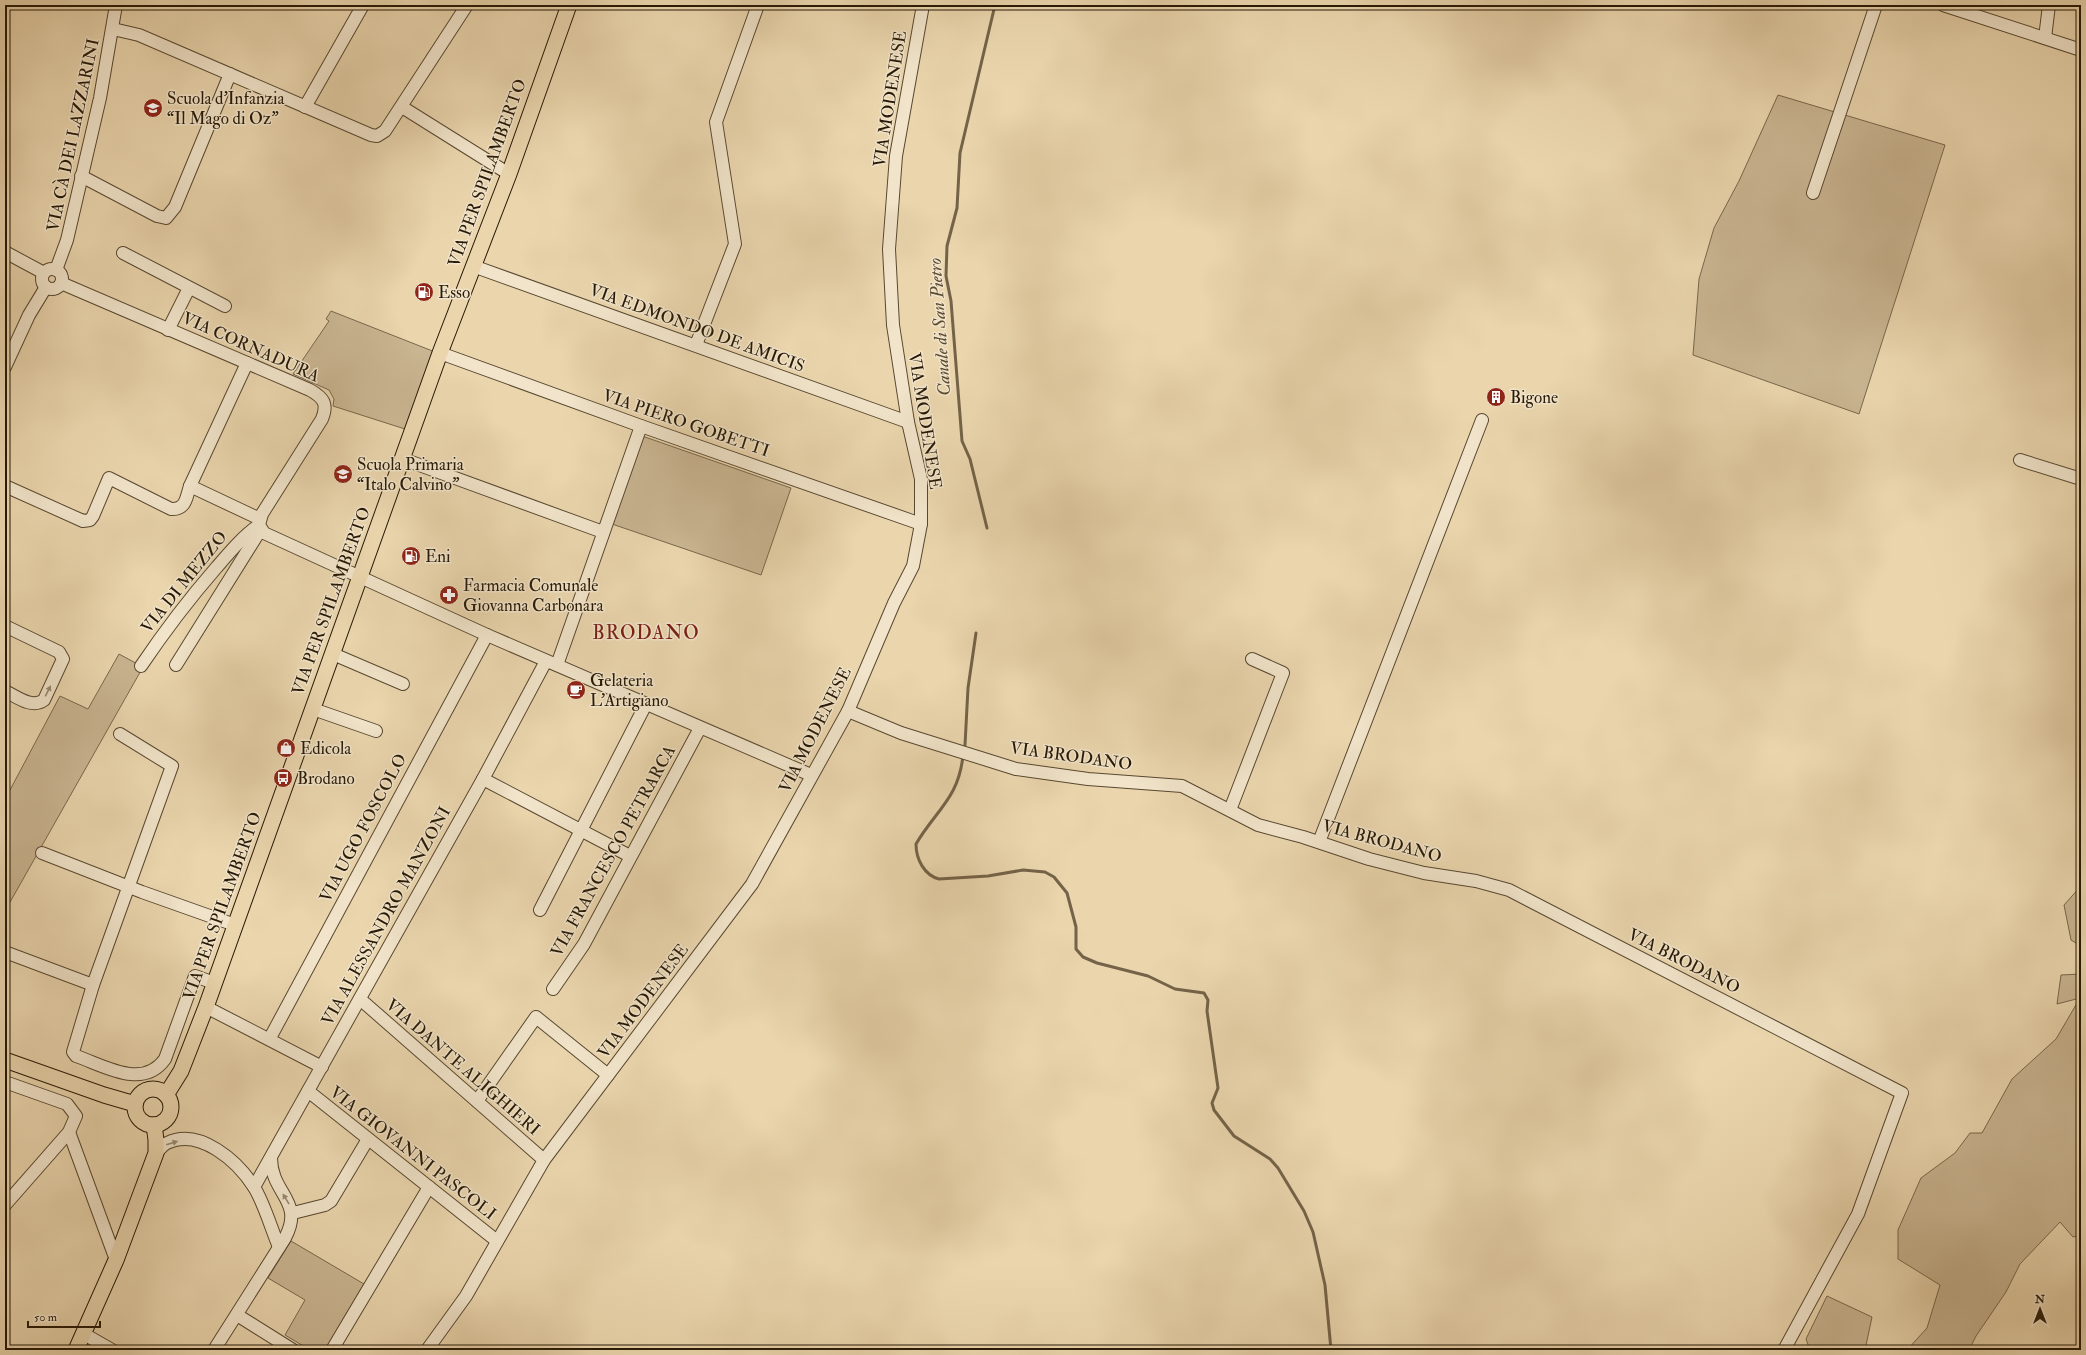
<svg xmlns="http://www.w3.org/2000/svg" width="2086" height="1355" viewBox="0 0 2086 1355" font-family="'IM FELL Double Pica',serif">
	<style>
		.green { fill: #c9b591; stroke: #78674c }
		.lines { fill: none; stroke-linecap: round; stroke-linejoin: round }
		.stream { stroke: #746348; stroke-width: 3 }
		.minor-casing { stroke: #584830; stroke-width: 14 }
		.major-casing { stroke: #271906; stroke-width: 17 }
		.minor { stroke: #f1e4ca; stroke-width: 12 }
		.major { stroke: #ead5ad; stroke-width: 15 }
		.oneway { fill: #968972 }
		.labels { text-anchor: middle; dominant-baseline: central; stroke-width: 3; stroke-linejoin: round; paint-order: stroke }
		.poi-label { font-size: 17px; fill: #271906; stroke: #f1e4ca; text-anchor: start }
		.street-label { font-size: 17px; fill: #271906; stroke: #f1e4ca }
		.water-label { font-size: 18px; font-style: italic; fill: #5b4b32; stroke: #f1e4ca }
		.quarter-label { font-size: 19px; letter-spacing: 1px; fill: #7a1f14; stroke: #f1e4ca }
	</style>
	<rect width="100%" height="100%" fill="#ead5ad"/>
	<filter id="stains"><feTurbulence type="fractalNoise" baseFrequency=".005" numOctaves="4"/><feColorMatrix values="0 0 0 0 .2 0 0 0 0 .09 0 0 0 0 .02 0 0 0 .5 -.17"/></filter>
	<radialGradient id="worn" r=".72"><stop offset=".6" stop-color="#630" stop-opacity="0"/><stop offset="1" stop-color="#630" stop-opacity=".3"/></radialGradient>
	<g class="green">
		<path d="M 1778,95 L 1945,145 L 1859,414 L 1693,355 L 1699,279 L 1714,228 L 1739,181 Z"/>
		<path d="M 331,311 L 435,352 L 408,430 L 333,406 L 334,399 L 329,390 L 293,374 L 329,321 L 326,319 Z"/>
		<path d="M 645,437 L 791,488 L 761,575 L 612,524 L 642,438 Z"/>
		<path d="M 119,654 L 143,667 L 5,911 L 5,788 L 10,790 L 60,696 L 88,709 Z"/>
		<path d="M 2081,886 L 2081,946 L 2071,940 L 2064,905 Z"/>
		<path d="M 2081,974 L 2081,1235 L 2073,1237 L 2060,1222 L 2020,1264 L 2006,1292 L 1976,1336 L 1969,1350 L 1907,1350 L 1927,1328 L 1940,1285 L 1898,1259 L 1898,1230 L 1921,1178 L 1955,1153 L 1970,1133 L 1982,1133 L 2012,1079 L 2056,1039 L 2080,998 L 2057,1004 L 2061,975 Z"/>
		<path d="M 291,1241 L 364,1284 L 325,1350 L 310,1350 L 285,1335 L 305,1300 L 268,1278 Z"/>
		<path d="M 1827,1296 L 1872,1317 L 1865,1350 L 1810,1350 L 1806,1339 Z"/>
	</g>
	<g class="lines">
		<g class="stream">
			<path d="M 987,528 L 970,459 L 962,441 L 951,301 L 946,276 L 947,246 L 957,208 L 960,153 L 995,5"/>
			<path d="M 965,745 L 968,688 L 976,633"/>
			<path d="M 963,755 C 959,798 936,810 916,844 C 916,859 924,875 939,879 L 988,876 L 1023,870 L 1045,872 L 1054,877 L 1067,893 L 1076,927 L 1076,949 L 1083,957 L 1097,963 L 1148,976 L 1175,989 L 1204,993 L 1208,1000 L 1207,1011 L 1218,1088 L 1212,1103 L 1214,1110 L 1234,1136 L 1270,1159 L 1278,1168 L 1304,1211 L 1313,1232 L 1325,1285 L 1331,1350"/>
		</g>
		<defs>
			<g id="minor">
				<path d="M 1943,5 L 2081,50"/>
				<path d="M 113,29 L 139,35 L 371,135 L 377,136 L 385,131 L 467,5"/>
				<path d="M 2045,38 L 2049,5"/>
				<path d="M 305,107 L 363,5"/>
				<path d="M 402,107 L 509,174"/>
				<path d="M 81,176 L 157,216 L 166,218 L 175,207 L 230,74"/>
				<path d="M 1813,193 L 1876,5"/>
				<path d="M 5,252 L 44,273"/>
				<path d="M 123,253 L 225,306"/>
				<path d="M 473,266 L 908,422"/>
				<circle cx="52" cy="279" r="10"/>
				<path d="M 56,270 L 67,240 L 100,98 L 116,5"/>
				<path d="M 61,283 L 310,390 C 324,398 328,404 322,419 L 262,514 L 259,525 L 264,533 L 487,635 L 811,775"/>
				<path d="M 168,330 L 189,288"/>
				<path d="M 696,345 L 735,244 L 716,122 L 758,5"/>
				<path d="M 440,353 L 641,426 L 921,524"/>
				<path d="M 5,367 L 29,315 L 46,287"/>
				<path d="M 403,459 L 603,532"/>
				<path d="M 2020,460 L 2081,479"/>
				<path d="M 5,486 L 83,521 L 90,520 L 93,516 L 109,478 L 171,509 C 186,510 186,498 190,486 L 247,363"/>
				<path d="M 190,486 L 260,519"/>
				<path d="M 5,626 L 59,652 L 63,659 L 44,700 C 32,709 17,697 5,691"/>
				<path d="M 333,654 L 403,684"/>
				<path d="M 176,665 L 261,529"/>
				<path d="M 557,665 L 641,426"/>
				<path d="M 141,666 C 164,632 189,599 216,568 C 229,553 242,537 259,525"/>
				<path d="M 313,709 L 376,731"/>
				<path d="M 848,711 L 901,733 L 1016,769 L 1088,779 L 1182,786 L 1258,825 L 1303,837 L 1369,859 L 1424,873 L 1476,881 L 1509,890 L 1902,1093 L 1858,1214 L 1784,1350"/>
				<path d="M 120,734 L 172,766 L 93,985 L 73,1052 L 76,1056 C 105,1066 143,1090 165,1059 L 195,976 L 214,983"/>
				<path d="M 483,779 L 630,856"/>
				<path d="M 1230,810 L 1283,673 L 1252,659"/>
				<path d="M 1319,842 L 1482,420"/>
				<path d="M 42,853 L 142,892 L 235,925"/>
				<path d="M 540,910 L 646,704"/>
				<path d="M 5,952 L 93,985"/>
				<path d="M 553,989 L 584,944 L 700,728"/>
				<path d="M 360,999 L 544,1160"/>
				<path d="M 206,1007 L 322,1067"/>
				<path d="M 270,1038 L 487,635"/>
				<path d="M 5,1082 L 67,1104 L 76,1116 L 69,1132 L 5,1205"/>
				<path d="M 308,1091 L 497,1241"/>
				<path d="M 477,1101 L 536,1017 L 608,1075"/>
				<path d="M 69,1132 L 116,1260"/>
				<path d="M 156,1153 C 159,1150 163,1145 167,1143 C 200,1127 238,1162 254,1187 C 264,1203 271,1228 279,1247"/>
				<path d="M 254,1187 L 483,779 L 546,661"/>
				<path d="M 293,1213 L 325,1205 L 331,1201 L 368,1139"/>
				<path d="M 237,1315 L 293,1350"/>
				<path d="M 84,1334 L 112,1350"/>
				<path d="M 214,1350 L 285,1238 C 305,1201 271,1194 271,1158"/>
				<path d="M 332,1350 L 429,1187"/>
				<path d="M 427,1350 L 466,1296 L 544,1160 L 752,884 L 848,711 L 894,603 L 913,566 L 921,524 L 921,479 L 908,422 L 893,325 L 889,249 L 896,156 L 923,5"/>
			</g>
			<g id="major">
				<path d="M 5,1060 L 104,1095 L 135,1104"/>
				<circle cx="153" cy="1107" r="18"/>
				<path d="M 166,1095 L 181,1071 L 206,1007 L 440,353 L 509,174 L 569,5"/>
				<path d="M 76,1350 L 116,1260 L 156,1153 L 156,1140 L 154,1125"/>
			</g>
		</defs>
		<use href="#minor" class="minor-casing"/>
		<use href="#major" class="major-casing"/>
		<use href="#minor" class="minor"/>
		<use href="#major" class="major"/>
	</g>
	<defs><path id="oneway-solid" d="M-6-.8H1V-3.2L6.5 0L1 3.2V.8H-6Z"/></defs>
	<g class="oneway">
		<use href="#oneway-solid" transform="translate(48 691) rotate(-63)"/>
		<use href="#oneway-solid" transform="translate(172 1143) rotate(-17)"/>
		<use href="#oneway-solid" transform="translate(286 1199) rotate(-121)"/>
	</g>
	<defs>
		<symbol id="school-disc" viewBox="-11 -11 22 22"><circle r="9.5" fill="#8f2418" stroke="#f1e4ca"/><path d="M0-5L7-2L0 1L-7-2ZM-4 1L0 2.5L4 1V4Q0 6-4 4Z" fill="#fff"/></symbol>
		<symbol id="fuel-disc" viewBox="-11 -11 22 22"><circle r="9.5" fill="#8f2418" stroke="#f1e4ca"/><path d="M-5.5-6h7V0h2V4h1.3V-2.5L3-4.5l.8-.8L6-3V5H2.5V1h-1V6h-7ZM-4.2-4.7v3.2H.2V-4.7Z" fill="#fff"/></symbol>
		<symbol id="building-disc" viewBox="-11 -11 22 22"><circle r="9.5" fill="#8f2418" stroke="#f1e4ca"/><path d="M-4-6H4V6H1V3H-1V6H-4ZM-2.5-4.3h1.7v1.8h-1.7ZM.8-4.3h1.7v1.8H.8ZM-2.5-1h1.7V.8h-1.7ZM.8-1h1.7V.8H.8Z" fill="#fff"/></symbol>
		<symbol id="pharmacy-disc" viewBox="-11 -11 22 22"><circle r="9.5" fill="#8f2418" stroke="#f1e4ca"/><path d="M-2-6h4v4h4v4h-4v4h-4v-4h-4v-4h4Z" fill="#fff"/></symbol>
		<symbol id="cafe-disc" viewBox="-11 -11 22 22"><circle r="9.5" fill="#8f2418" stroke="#f1e4ca"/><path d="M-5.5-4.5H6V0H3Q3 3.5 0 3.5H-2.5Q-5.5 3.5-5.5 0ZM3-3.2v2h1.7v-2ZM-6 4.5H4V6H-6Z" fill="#fff"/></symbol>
		<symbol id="shop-disc" viewBox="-11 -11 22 22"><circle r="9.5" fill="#8f2418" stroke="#f1e4ca"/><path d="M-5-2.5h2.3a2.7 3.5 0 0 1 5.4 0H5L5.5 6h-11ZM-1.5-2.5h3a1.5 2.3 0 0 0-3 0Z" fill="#fff"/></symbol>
		<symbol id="bus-disc" viewBox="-11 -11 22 22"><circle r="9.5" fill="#8f2418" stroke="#f1e4ca"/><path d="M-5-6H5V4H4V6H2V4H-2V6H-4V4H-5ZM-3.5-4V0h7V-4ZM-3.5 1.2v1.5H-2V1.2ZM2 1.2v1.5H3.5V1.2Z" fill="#fff"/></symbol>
	</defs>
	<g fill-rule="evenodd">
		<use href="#school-disc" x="142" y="97" width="22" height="22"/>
		<use href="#fuel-disc" x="413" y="281" width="22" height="22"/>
		<use href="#building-disc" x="1485" y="386" width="22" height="22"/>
		<use href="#school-disc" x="332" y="463" width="22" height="22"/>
		<use href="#fuel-disc" x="400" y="545" width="22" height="22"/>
		<use href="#pharmacy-disc" x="438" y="584" width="22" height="22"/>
		<use href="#cafe-disc" x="565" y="679" width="22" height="22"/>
		<use href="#shop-disc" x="275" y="737" width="22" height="22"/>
		<use href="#bus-disc" x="272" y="767" width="22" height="22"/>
	</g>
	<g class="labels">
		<g class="poi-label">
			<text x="167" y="98">Scuola d’Infanzia<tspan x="167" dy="20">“Il Mago di Oz”</tspan></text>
			<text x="438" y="292">Esso</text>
			<text x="1510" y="397">Bigone</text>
			<text x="357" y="464">Scuola Primaria<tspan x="357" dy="20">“Italo Calvino”</tspan></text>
			<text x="425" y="556">Eni</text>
			<text x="463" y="585">Farmacia Comunale<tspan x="463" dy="20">Giovanna Carbonara</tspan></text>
			<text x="590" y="680">Gelateria<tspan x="590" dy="20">L'Artigiano</tspan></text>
			<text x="300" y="748">Edicola</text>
			<text x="297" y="778">Brodano</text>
		</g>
		<g class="street-label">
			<text transform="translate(890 99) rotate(-81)">VIA MODENESE</text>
			<text transform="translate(73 135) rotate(-78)">VIA CÀ DEI LAZZARINI</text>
			<text transform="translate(487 173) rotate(-70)">VIA PER SPILAMBERTO</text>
			<text transform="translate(697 328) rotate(20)">VIA EDMONDO DE AMICIS</text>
			<text transform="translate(251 347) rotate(24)">VIA CORNADURA</text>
			<text transform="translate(925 421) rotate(81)">VIA MODENESE</text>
			<text transform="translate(686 423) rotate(19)">VIA PIERO GOBETTI</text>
			<text transform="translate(184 582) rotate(-51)">VIA DI MEZZO</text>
			<text transform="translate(331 601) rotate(-70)">VIA PER SPILAMBERTO</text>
			<text transform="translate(815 730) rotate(-63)">VIA MODENESE</text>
			<text transform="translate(1071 756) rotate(8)">VIA BRODANO</text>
			<text transform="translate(363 828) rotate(-62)">VIA UGO FOSCOLO</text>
			<text transform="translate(1382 841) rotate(15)">VIA BRODANO</text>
			<text transform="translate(613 851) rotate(-61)">VIA FRANCESCO PETRARCA</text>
			<text transform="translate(222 906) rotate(-70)">VIA PER SPILAMBERTO</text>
			<text transform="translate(386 916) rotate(-61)">VIA ALESSANDRO MANZONI</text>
			<text transform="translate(1684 961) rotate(27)">VIA BRODANO</text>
			<text transform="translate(643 1001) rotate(-53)">VIA MODENESE</text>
			<text transform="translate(463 1067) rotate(41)">VIA DANTE ALIGHIERI</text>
			<text transform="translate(413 1153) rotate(38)">VIA GIOVANNI PASCOLI</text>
		</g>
		<g class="water-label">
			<text transform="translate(940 327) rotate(-94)">Canale di San Pietro</text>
		</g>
		<g class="quarter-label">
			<text x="646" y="633">BRODANO</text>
		</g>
	</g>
	<rect width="2086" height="1355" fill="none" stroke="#ead5ad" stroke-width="20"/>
	<rect x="6" y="6" width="2074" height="1343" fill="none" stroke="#271906" stroke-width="2"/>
	<rect x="10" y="10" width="2066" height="1335" fill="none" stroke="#271906"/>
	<g transform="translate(2040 1309)" stroke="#f1e4ca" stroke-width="3" paint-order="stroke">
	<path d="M0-3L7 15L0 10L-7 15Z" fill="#271906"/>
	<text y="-6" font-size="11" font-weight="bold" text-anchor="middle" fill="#271906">N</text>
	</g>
	<path d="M28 1321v6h72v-6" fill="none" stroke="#271906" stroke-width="2"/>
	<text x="34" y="1321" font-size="12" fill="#271906" stroke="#f1e4ca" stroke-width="3" paint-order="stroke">50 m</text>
	<rect width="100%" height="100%" filter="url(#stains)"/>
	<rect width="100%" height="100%" fill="url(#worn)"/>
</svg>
